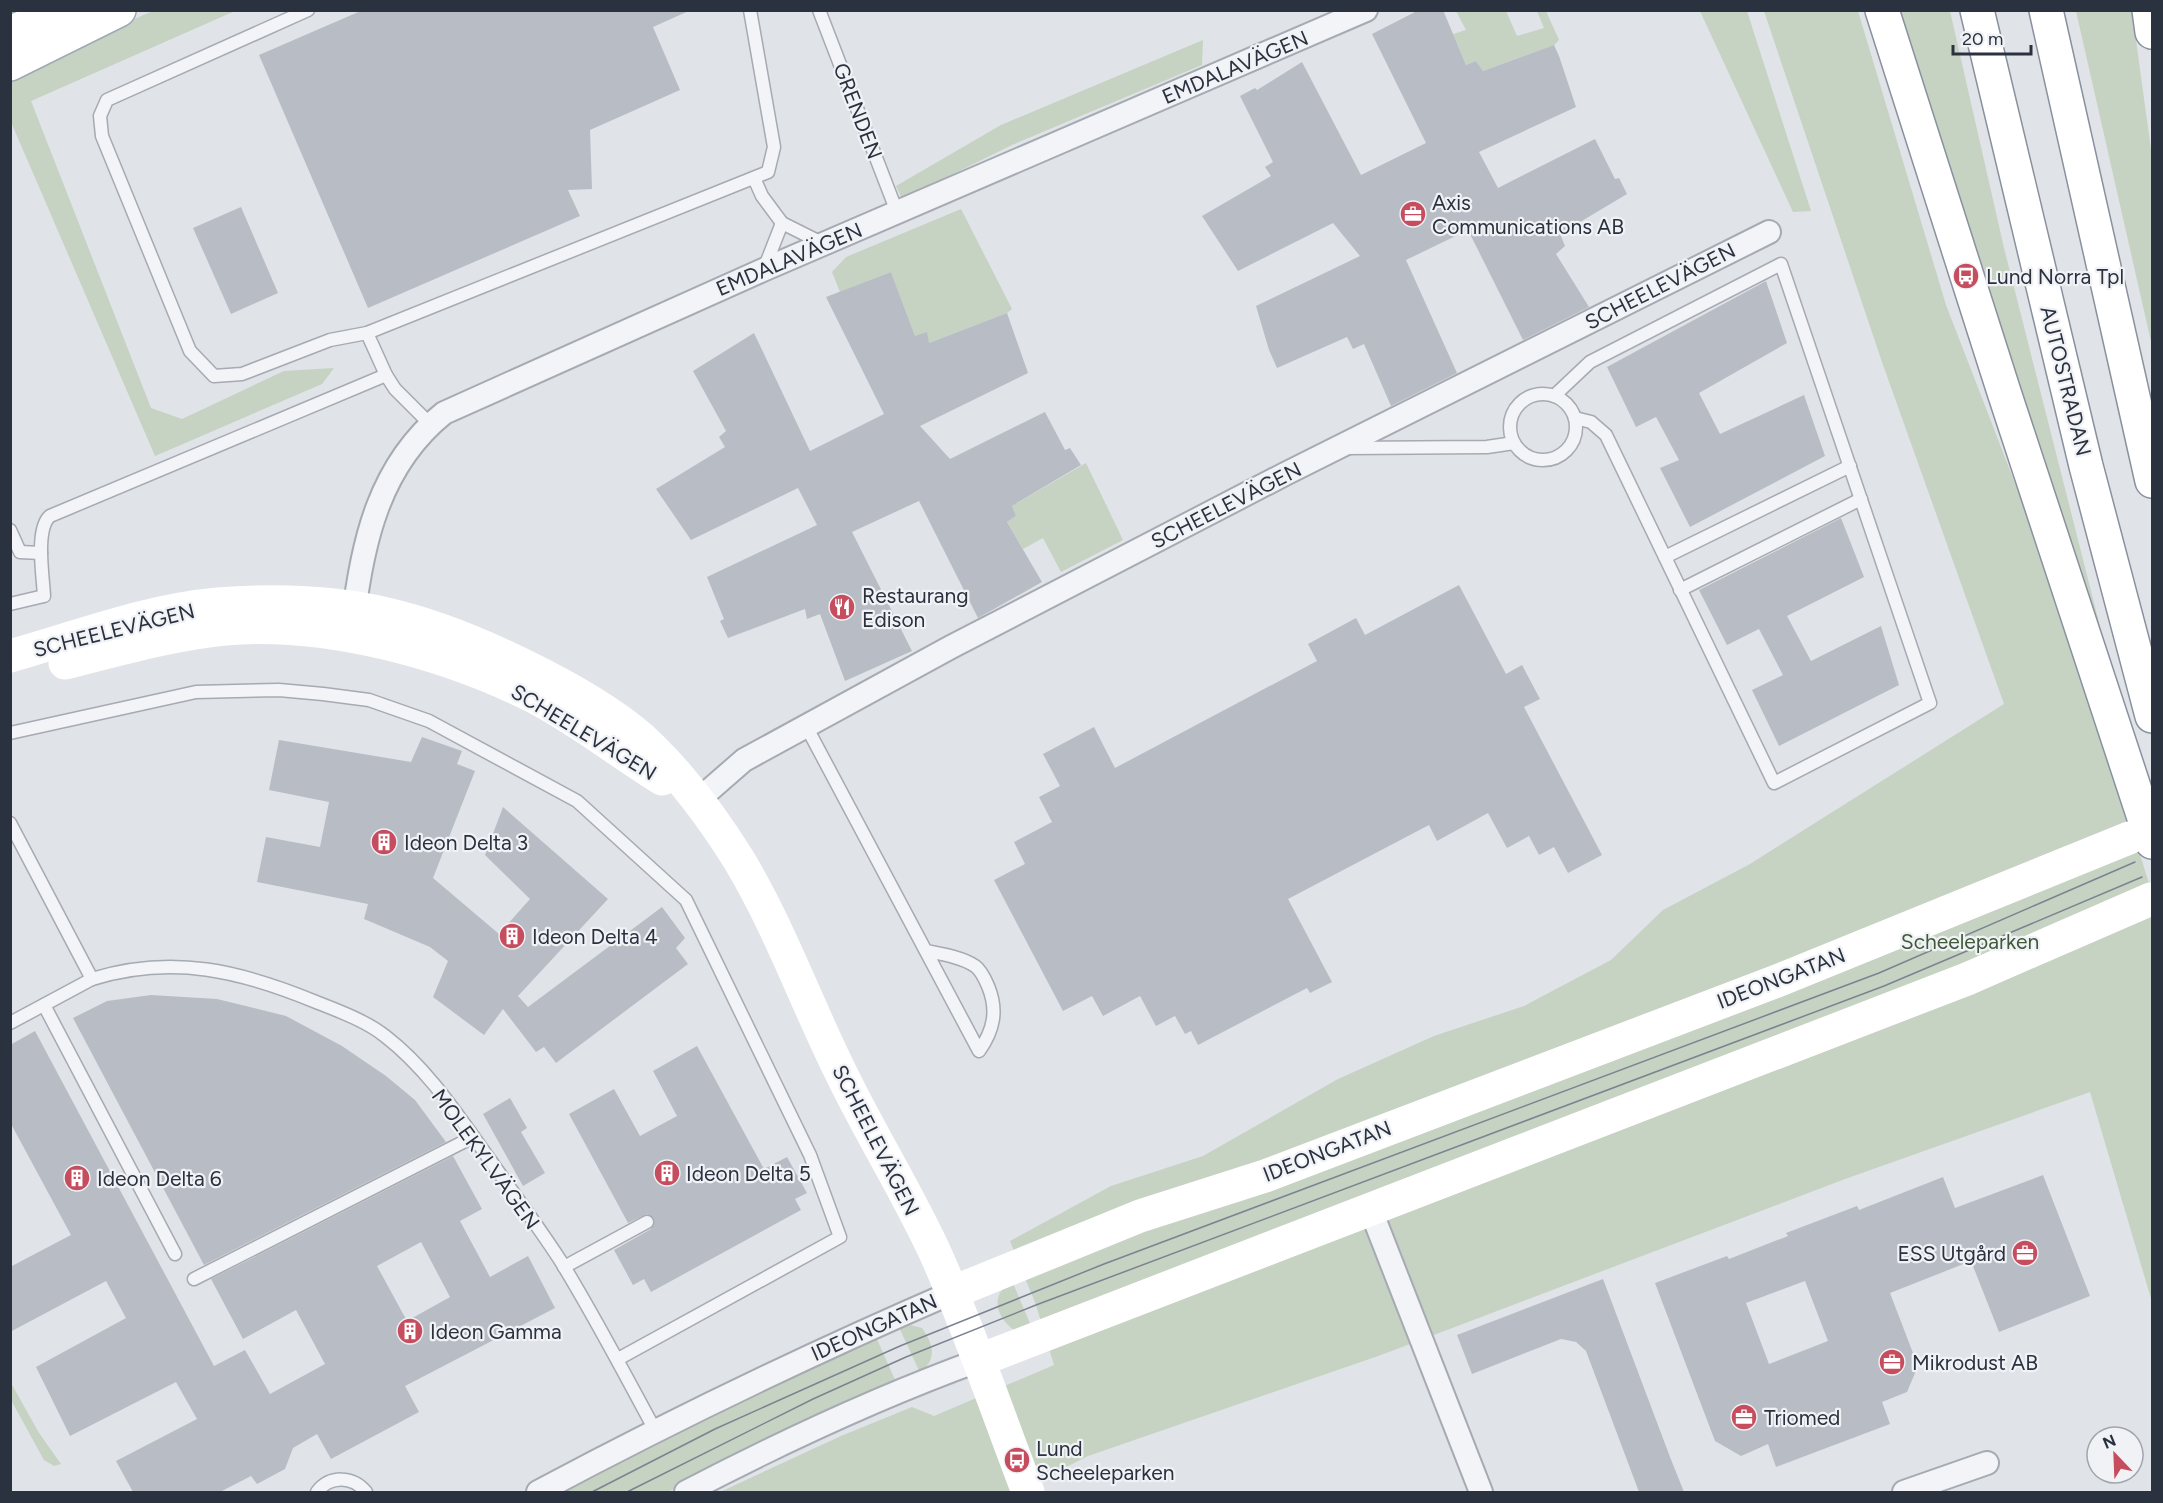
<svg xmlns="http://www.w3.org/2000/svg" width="2163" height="1503" viewBox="0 0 2163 1503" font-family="Figtree,sans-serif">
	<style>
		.green { fill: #c6d2c2 }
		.building { fill: #b8bdc5; fill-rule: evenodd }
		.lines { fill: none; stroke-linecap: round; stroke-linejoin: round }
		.lane-casing { stroke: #a6aab2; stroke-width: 15 }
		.street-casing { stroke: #a6aab2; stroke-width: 26 }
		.primary-casing { stroke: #a0a8b3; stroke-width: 36 }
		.highway-casing { stroke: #89919e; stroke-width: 36 }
		.lane { stroke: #f3f4f7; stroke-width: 12 }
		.street { stroke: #f3f4f7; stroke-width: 22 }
		.secondary { stroke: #fff; stroke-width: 33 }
		.primary { stroke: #fff; stroke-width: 33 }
		.highway { stroke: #fff; stroke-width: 33 }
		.tram { stroke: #7b8391; stroke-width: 1.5 }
		.labels { text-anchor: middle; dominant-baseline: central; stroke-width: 4.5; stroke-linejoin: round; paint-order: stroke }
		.street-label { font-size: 21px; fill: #2a313f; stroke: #f0f2f6 }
		.poi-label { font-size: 21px; fill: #2a313f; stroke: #f0f2f6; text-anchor: start }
		.park-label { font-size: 21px; fill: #3e5a38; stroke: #f0f2f6 }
	</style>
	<rect width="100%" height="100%" fill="#e0e3e8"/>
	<g class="green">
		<path d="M 153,11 L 235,11 L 31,101 L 151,408 L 182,419 L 284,371 L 334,368 L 322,384 L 155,456 L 11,122 L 10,72 Z"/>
		<path d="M 1456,11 L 1506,11 L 1517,36 L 1544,28 L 1537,11 L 1546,11 L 1559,40 L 1554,45 L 1483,71 L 1476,61 L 1466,65 L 1453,34 L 1466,30 Z"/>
		<path d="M 1700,11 L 1747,11 L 1811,211 L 1793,212 Z"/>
		<path d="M 1764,11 L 1858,11 L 1946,305 L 2062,605 L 2152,893 L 2152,1302 L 2090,1092 L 1845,1179 L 1381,1355 L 1088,1456 L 1017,1492 L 720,1492 L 841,1436 L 912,1407 L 934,1416 L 1054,1365 L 1036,1305 L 1010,1241 L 1111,1186 L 1203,1156 L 1338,1079 L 1434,1036 L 1524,1006 L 1611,960 L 1663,910 L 1750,864 L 2004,704 L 1882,362 Z"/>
		<path d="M 1898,11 L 1950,11 L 2004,248 L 2109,662 L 2039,467 Z"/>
		<path d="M 2076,11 L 2132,11 L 2152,157 L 2152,346 Z"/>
		<path d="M 1203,40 L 1202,65 L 1012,145 L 902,199 L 896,186 L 1001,125 Z"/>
		<path d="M 961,209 L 1012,309 L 1007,313 L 929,343 L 915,336 L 891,272 L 840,292 L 832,272 L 846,257 Z"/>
		<path d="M 1086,463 L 1123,540 L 1061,572 L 1043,538 L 1023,549 L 1007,522 L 1016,516 L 1012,506 Z"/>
		<path d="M 1012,1281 L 1032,1328 L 1014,1330 C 995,1316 990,1294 1012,1281 Z"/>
		<path d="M 906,1324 L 922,1328 C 934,1345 937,1359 920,1373 L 899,1327 Z"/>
		<path d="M 876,1337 L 896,1382 L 731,1460 L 668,1492 L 558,1492 L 707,1415 Z"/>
		<path d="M 11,1383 L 39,1433 L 61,1464 L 54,1466 L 44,1460 L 11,1400 Z"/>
	</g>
	<g class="building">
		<path d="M 363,10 L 691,10 L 653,27 L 680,90 L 590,130 L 592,189 L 568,190 L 580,216 L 368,308 L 259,55 Z"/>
		<path d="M 1419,10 L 1443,10 L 1466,65 L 1476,61 L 1483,71 L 1554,45 L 1559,56 L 1576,107 L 1479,152 L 1498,188 L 1595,139 L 1615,179 L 1619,178 L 1627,194 L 1560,234 L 1565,246 L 1556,254 L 1589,307 L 1523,340 L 1468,230 L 1406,260 L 1457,373 L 1391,406 L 1364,344 L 1353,349 L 1347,337 L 1277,368 L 1269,350 L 1256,306 L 1360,256 L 1333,223 L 1238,271 L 1202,216 L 1271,176 L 1265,167 L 1273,162 L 1240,96 L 1255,88 L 1257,90 L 1302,62 L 1361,175 L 1426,143 L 1372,34 Z"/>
		<path d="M 241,207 L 278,293 L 231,314 L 193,228 Z"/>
		<path d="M 891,272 L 915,336 L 927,332 L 929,343 L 1007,313 L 1028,373 L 920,426 L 950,459 L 1045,412 L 1065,450 L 1070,448 L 1081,465 L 1012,506 L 1016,516 L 1007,522 L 1042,582 L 978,618 L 919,501 L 852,532 L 912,651 L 845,681 L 820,614 L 807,619 L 805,609 L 728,638 L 720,621 L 724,619 L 707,577 L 817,525 L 798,488 L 691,540 L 656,489 L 725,447 L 719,437 L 726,431 L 693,371 L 754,333 L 810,451 L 884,414 L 826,297 Z"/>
		<path d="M 1766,281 L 1787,343 L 1699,393 L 1720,434 L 1804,395 L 1825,456 L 1690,527 L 1660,468 L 1679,460 L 1656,417 L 1636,427 L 1607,367 Z"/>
		<path d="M 1841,518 L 1864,577 L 1787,616 L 1811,661 L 1881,626 L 1899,685 L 1779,746 L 1752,690 L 1783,675 L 1759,629 L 1727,645 L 1699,590 Z"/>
		<path d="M 1459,585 L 1506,674 L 1522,665 L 1540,699 L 1524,707 L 1602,855 L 1568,873 L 1554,847 L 1539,855 L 1529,836 L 1507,848 L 1488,813 L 1437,841 L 1429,825 L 1288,899 L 1332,982 L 1310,993 L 1307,988 L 1198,1045 L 1191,1031 L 1185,1034 L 1175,1016 L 1156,1026 L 1140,996 L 1103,1016 L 1092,996 L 1063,1011 L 994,880 L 1025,864 L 1014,842 L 1052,822 L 1039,797 L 1060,786 L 1043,754 L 1094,727 L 1115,768 L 1317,661 L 1308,644 L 1356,618 L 1365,635 Z"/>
		<path d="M 422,737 L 462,751 L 457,764 L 475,771 L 433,878 L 499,934 L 530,899 L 485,855 L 503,807 L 608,899 L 518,996 L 528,1007 L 662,907 L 685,938 L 676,948 L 688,964 L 556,1063 L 544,1047 L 536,1052 L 503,1009 L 484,1035 L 433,997 L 448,961 L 430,947 L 364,919 L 368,904 L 257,882 L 266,837 L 320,847 L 329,802 L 269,790 L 279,740 L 411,762 Z"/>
		<path d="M 151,995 L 217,999 L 286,1016 L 342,1046 L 386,1076 L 415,1100 L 446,1142 L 204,1265 L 73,1018 L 107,1001 Z"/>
		<path d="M 35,1031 L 214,1366 L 245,1350 L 270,1394 L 325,1364 L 296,1310 L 243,1339 L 211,1279 L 453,1156 L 482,1209 L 460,1221 L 490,1277 L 528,1256 L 555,1308 L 405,1386 L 419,1412 L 331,1459 L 317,1434 L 293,1448 L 285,1469 L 257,1484 L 251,1476 L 220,1492 L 133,1492 L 116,1461 L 197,1419 L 176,1382 L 70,1436 L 36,1367 L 126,1318 L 106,1281 L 10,1332 L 10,1267 L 71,1235 L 10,1122 L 10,1045 ZM 421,1242 L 450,1297 L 407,1321 L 377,1266 Z"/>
		<path d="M 697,1046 L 764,1169 L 787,1157 L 807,1193 L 795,1199 L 801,1210 L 651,1292 L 644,1279 L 633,1285 L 614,1250 L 651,1229 L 654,1219 L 647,1214 L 628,1223 L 569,1114 L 614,1089 L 640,1136 L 677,1116 L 653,1071 Z"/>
		<path d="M 510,1098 L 527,1128 L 521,1132 L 545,1173 L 523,1186 L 483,1114 Z"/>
		<path d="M 2043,1175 L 2090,1296 L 1999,1332 L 1971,1261 L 1890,1293 L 1918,1366 L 1907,1392 L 1882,1402 L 1890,1424 L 1776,1467 L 1768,1444 L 1741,1456 L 1715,1441 L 1655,1283 L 1727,1256 L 1729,1259 L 1788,1236 L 1786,1233 L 1857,1206 L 1859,1210 L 1943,1177 L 1955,1208 ZM 1805,1281 L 1828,1341 L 1769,1364 L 1746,1303 Z"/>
		<path d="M 1603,1279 L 1670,1457 L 1684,1492 L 1639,1492 L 1586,1351 L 1576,1342 L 1561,1339 L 1472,1374 L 1457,1335 Z"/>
	</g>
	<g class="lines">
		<defs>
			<g id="lane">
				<path d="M 308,10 L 107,100 L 100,116 L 102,136 L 190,351 L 214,376 L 242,374 L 330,340 L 367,333 L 768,172 L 774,147 L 750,10"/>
				<path d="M 819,10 L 897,212"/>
				<path d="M 754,178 L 762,196 L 782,223"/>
				<path d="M 764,269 L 782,223 L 824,244"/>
				<path d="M 367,333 L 386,375"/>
				<circle cx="1543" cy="427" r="33"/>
				<path d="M 1554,396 L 1590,362 L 1781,264 L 1930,703 L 1774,783 L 1606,435 L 1591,422 L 1575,418"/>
				<path d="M 1346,448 L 1487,447 L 1514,443"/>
				<path d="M 10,530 L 20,552 L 41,553"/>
				<path d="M 1665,557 L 1850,466"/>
				<path d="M 1680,590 L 1861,499"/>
				<path d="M 10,604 L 44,596 C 43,576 35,529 50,516 L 386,375 L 395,389 L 430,424"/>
				<path d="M 806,726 L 979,1051 C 994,1030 998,1010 988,986 C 985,979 981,970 975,966 C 962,957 941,954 926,951"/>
				<path d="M 10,733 L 196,692 L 279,690 L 323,694 L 369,700 L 429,721 L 577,801 L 686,900 L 810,1155 L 840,1237 L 618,1359"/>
				<path d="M 10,823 L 92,979 C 173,954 241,971 316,1002 C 339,1011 366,1021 385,1036 C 428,1069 459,1117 490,1160 C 513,1193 538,1226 560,1260 C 594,1315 624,1373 655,1430"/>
				<path d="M 44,1005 L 175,1254"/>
				<path d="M 10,1023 L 92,979"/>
				<path d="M 564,1267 L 647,1222"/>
				<path d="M 194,1279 L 473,1137"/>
				<path d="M 317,1492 C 330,1475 353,1476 366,1492"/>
			</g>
			<g id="street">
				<path d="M 353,621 C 362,543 379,465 444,413 L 763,270 L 1366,10"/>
				<path d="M 697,801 L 744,760 L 951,647 L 1285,474 L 1769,232"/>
				<path d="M 1370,1208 L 1481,1492"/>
				<path d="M 538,1492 C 673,1420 810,1354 951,1293"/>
				<path d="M 686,1492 C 782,1442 878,1397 980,1360"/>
				<path d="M 1904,1492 L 1987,1463"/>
			</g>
			<g id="primary">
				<path d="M 10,33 L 63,10"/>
				<path d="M 10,64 L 119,10"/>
			</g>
			<g id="highway">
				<path d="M 1882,10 L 2004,392 L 2152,842"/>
				<path d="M 1977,10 L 2086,466 L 2152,716"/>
				<path d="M 2046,10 L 2152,481"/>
				<path d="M 2149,10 L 2152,32"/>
			</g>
		</defs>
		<use href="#lane" class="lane-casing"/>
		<use href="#street" class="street-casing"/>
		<use href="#primary" class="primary-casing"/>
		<use href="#highway" class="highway-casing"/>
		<use href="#lane" class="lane"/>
		<use href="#street" class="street"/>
		<g class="secondary">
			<path d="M 10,656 C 78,637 148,610 218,604 C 345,594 429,616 541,674 C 578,693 620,717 650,746 C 683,778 714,820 739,860 C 781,930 808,1008 845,1081 C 874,1140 910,1197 937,1257 C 971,1334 998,1414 1028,1492"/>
			<path d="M 65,663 C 117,650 172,634 225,629 C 326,620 447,653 536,698 C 580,721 620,753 662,779"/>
			<path d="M 951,1293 L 1140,1216 L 1265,1176 L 1777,981 L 2129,838"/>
			<path d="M 980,1360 L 1967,979 L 2151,899"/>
		</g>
		<use href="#primary" class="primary"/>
		<use href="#highway" class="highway"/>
		<g class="tram">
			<path d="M 592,1492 L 715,1429 L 900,1346 L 1104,1264 L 1879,973 L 2135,862"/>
			<path d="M 627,1492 L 813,1399 L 906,1357 L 1036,1305 L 1884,986 L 2142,877"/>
		</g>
	</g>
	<defs>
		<symbol id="office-disc" viewBox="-11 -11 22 22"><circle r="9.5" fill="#c64d5e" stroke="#f0f2f6"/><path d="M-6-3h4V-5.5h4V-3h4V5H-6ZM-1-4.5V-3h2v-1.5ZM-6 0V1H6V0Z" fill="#fff"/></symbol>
		<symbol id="bus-disc" viewBox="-11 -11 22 22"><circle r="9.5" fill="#c64d5e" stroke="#f0f2f6"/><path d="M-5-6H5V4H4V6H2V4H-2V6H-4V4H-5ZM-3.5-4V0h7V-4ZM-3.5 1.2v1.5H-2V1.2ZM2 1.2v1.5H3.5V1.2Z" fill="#fff"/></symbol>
		<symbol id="restaurant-disc" viewBox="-11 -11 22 22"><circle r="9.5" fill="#c64d5e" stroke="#f0f2f6"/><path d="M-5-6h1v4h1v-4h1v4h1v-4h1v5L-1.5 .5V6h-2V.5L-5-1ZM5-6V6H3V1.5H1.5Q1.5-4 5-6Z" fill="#fff"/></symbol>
		<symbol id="building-disc" viewBox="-11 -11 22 22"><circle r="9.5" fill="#c64d5e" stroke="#f0f2f6"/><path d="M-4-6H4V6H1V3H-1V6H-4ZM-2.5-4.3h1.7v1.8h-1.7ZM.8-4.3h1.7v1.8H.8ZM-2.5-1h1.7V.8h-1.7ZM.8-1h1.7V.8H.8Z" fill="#fff"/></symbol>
	</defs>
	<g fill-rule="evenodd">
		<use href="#office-disc" x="1398" y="199" width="30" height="30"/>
		<use href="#bus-disc" x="1951" y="261" width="30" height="30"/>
		<use href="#restaurant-disc" x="827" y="592" width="30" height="30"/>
		<use href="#building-disc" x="369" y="827" width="30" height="30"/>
		<use href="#building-disc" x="497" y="921" width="30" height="30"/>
		<use href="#building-disc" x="652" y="1158" width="30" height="30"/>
		<use href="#building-disc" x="62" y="1163" width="30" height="30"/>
		<use href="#office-disc" x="2010" y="1238" width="30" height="30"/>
		<use href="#building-disc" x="395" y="1316" width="30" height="30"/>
		<use href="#office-disc" x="1877" y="1347" width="30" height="30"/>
		<use href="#office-disc" x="1729" y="1402" width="30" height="30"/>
		<use href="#bus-disc" x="1002" y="1445" width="30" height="30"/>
	</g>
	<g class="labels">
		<g class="street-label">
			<text transform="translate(1235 67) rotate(-23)">EMDALAVÄGEN</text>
			<text transform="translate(858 111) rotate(69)">GRENDEN</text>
			<text transform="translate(789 259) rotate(-23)">EMDALAVÄGEN</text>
			<text transform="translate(1660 286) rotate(-27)">SCHEELEVÄGEN</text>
			<text transform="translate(2066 381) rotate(76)">AUTOSTRADAN</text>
			<text transform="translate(1226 505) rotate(-27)">SCHEELEVÄGEN</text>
			<text transform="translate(114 630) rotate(-14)">SCHEELEVÄGEN</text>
			<text transform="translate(584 732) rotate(31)">SCHEELEVÄGEN</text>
			<text transform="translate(1781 978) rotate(-21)">IDEONGATAN</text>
			<text transform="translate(876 1140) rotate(63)">SCHEELEVÄGEN</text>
			<text transform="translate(1327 1151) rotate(-21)">IDEONGATAN</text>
			<text transform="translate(486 1159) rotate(54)">MOLEKYLVÄGEN</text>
			<text transform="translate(874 1327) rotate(-24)">IDEONGATAN</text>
		</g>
		<g class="poi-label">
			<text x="1432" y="202">Axis<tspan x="1432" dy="24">Communications AB</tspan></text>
			<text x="1986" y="276">Lund Norra Tpl</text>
			<text x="862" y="595">Restaurang<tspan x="862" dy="24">Edison</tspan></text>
			<text x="404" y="842">Ideon Delta 3</text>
			<text x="532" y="936">Ideon Delta 4</text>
			<text x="686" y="1173">Ideon Delta 5</text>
			<text x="97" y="1178">Ideon Delta 6</text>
			<text x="2006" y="1253" text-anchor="end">ESS Utgård</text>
			<text x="430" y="1331">Ideon Gamma</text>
			<text x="1912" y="1362">Mikrodust AB</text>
			<text x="1764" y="1417">Triomed</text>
			<text x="1036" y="1448">Lund<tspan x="1036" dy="24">Scheeleparken</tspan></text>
		</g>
		<g class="park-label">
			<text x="1970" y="941">Scheeleparken</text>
		</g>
	</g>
	<rect width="2163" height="1503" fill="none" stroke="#2a313f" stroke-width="24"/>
	<g transform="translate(2115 1455) rotate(337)"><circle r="28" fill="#f0f2f6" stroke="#a1a5ad" stroke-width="1.5"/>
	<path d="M0-4.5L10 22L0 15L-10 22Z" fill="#c64d5e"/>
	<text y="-9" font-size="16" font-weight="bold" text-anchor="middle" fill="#2a313f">N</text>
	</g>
	<path d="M1953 45v9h78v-9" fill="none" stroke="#2a313f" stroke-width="3"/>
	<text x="1962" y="45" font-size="18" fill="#2a313f" stroke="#f0f2f6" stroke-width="4.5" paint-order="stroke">20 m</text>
</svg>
